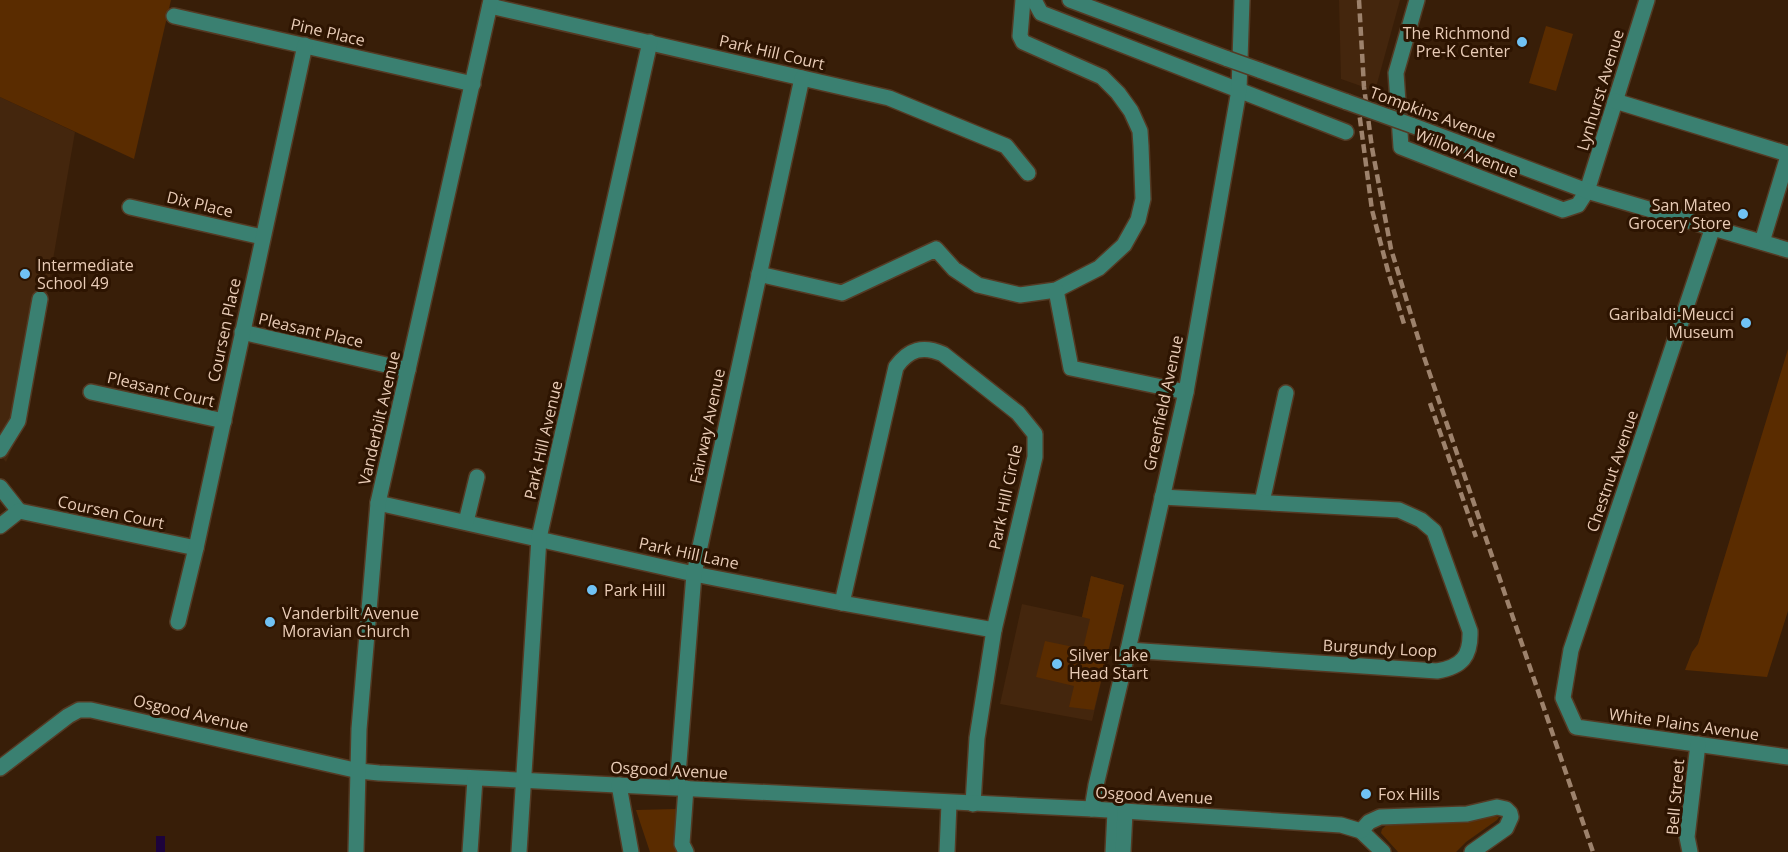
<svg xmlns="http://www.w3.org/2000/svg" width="1788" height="852" viewBox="0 0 1788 852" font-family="'Open Sans',sans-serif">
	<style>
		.built { fill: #44260d }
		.green { fill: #5a2c00 }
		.water { fill: #1d033c }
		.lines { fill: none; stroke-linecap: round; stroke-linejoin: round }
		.minor-casing { stroke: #543a24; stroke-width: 18 }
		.minor { stroke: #3a8071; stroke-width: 15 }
		.rail { stroke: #9d826c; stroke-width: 4.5; stroke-dasharray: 9 4.5; stroke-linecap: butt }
		.minor-bridge-casing { stroke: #543a24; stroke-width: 18; stroke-linecap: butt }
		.minor-bridge { stroke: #3a8071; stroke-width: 15 }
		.poi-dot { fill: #70c2f4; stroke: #2d1401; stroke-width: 2 }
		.labels { text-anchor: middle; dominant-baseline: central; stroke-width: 6; stroke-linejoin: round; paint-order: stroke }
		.street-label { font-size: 16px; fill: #e9ccb7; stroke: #2d1401 }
		.poi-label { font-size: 16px; fill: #e9ccb7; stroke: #2d1401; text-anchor: start }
	</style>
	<rect width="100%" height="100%" fill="#381e08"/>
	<g class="built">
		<path d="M 1339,0 L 1400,0 L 1375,91 L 1341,79 Z"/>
		<path d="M 0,97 L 75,132 L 26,416 L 6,462 L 0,455 Z"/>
		<path d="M 1091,576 L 1124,585 L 1092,721 L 1000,704 L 1022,604 L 1082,617 Z"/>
	</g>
	<g class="green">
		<path d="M 0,0 L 171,0 L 134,159 L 0,97 Z"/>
		<path d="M 1546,26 L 1573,34 L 1556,91 L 1529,83 Z"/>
		<path d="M 1788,349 L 1788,611 L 1767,677 L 1685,670 L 1692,652 L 1698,644 Z"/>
		<path d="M 1091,576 L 1124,585 L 1094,710 L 1069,707 L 1074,686 L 1036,677 L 1045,641 L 1083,649 L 1090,619 L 1082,617 Z"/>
		<path d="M 676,809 L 675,844 L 679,852 L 650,852 L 636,810 Z"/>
		<path d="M 1495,816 L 1499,817 L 1497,820 L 1466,842 L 1456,852 L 1398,852 L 1381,833 L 1382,829 L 1389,823 C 1425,823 1460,825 1495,816 Z"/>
	</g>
	<rect class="water" x="156" y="836" width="9" height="16"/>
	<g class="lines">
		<defs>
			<g id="minor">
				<path d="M 1034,0 L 1041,13 L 1346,132"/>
				<path d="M 1070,0 L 1228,59"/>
				<path d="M 1417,0 L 1396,73 L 1401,147 L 1563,210 L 1578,205 L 1587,191 L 1647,0"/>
				<path d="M 490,6 L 889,98 L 1006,146 L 1028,173"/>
				<path d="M 174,16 L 473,84"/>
				<path d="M 1259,70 L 1347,102"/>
				<path d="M 1615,101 L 1788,154"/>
				<path d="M 1411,125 L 1587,191 L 1788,250"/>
				<path d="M 130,207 L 262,237"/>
				<path d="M 1713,227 L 1571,650 L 1563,698 L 1576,727 L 1788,757"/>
				<path d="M 1762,242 L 1788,156"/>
				<path d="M 759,274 L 842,293 L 936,249 L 954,269 L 978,285 L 1020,295 L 1056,290 L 1099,268 L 1124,245 L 1138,220 L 1143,199 L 1141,146 L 1140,131 L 1131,111 L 1118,93 L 1102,77 L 1023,42 L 1020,36 L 1023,0"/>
				<path d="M 1056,290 L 1071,368 L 1186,392"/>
				<path d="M 242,332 L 408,370"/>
				<path d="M 91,392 L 224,421"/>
				<path d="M 0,450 L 18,421 L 40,299"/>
				<path d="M 0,487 L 19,511"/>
				<path d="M 1262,502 L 1286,393"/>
				<path d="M 378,503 L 694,574 L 842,603 L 994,630"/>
				<path d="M 19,511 L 196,548"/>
				<path d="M 466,522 L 477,477"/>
				<path d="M 0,526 L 19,511"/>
				<path d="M 842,603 L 896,367 C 909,349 923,345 943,354 L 1018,413 L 1035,434 L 1035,457 L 994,630 L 977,738 L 973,804"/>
				<path d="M 178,622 L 196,548 L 305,45"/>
				<path d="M 1128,650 L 1437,671 C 1462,667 1471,656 1470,631 L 1434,531 L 1421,520 L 1399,510 L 1162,497"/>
				<path d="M 0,768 L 68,716 L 79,710 L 91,710 L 359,771 L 379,773 L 1092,809 L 1341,825 L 1361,831 L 1383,852"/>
				<path d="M 619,785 L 631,852"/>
				<path d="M 677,787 L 694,574 L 802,78"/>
				<path d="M 686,788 L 682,844 L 686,852"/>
				<path d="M 1092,809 L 1096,785 L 1128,650 L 1186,392 L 1239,90 L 1242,0"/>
				<path d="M 1361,831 L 1369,822 L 1380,817 L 1467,814 L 1497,807 L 1506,809 L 1510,813 L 1511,817 L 1506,828 L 1472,852"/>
				<path d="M 356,852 L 359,729 L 378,503 L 491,0"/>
				<path d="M 470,852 L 475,779"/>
				<path d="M 519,852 L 539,538 L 650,42"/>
				<path d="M 947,852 L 949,803"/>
				<path d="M 1113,852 L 1115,811"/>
				<path d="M 1123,852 L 1125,812"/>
				<path d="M 1690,852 L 1687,837 L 1698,744"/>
			</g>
		</defs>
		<use href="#minor" class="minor-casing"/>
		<use href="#minor" class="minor"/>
		<g class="rail">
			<path d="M 1359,0 L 1364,87 L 1372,148 L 1391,249 L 1423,354 L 1593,852"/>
			<path d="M 1358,104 L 1372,210 L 1389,275 L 1404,324"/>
			<path d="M 1430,403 L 1476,537"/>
		</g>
		<defs>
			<g id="minor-bridge">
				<path d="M 1228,59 L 1259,70"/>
				<path d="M 1347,102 L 1411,125"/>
			</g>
		</defs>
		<use href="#minor-bridge" class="minor-bridge-casing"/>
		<use href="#minor-bridge" class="minor-bridge"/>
	</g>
	<g class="poi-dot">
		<circle cx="1522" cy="42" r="6"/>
		<circle cx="1743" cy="214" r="6"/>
		<circle cx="25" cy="274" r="6"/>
		<circle cx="1746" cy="323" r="6"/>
		<circle cx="592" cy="590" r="6"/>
		<circle cx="270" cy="622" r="6"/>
		<circle cx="1057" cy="664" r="6"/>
		<circle cx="1366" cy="794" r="6"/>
	</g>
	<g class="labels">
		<g class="street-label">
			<text transform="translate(328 32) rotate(13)">Pine Place</text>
			<text transform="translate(772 52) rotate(13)">Park Hill Court</text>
			<text transform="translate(1600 90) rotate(-73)">Lynhurst Avenue</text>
			<text transform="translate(1433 114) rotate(20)">Tompkins Avenue</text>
			<text transform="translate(1467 153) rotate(21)">Willow Avenue</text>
			<text transform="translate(200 204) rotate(13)">Dix Place</text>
			<text transform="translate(224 330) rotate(-78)">Coursen Place</text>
			<text transform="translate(311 330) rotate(13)">Pleasant Place</text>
			<text transform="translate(161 389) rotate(13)">Pleasant Court</text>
			<text transform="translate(1163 403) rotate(-78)">Greenfield Avenue</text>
			<text transform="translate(379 418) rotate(-77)">Vanderbilt Avenue</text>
			<text transform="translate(707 426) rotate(-78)">Fairway Avenue</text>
			<text transform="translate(543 440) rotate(-77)">Park Hill Avenue</text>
			<text transform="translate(1612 471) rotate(-71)">Chestnut Avenue</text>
			<text transform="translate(1005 497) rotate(-78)">Park Hill Circle</text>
			<text transform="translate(111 512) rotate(12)">Coursen Court</text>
			<text transform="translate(689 553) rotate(12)">Park Hill Lane</text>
			<text transform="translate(1380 648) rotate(3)">Burgundy Loop</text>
			<text transform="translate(191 713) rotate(13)">Osgood Avenue</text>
			<text transform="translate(1684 724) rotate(8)">White Plains Avenue</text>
			<text transform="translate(669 770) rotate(3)">Osgood Avenue</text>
			<text transform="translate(1154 795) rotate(3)">Osgood Avenue</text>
			<text transform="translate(1675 797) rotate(-85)">Bell Street</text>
		</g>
		<g class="poi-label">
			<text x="1510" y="33" text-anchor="end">The Richmond<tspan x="1510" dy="18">Pre-K Center</tspan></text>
			<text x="1731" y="205" text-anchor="end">San Mateo<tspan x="1731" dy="18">Grocery Store</tspan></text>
			<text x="37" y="265">Intermediate<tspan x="37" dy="18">School 49</tspan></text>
			<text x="1734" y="314" text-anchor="end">Garibaldi-Meucci<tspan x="1734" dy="18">Museum</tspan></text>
			<text x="604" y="590">Park Hill</text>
			<text x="282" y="613">Vanderbilt Avenue<tspan x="282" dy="18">Moravian Church</tspan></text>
			<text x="1069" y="655">Silver Lake<tspan x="1069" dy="18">Head Start</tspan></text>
			<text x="1378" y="794">Fox Hills</text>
		</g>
	</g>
</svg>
